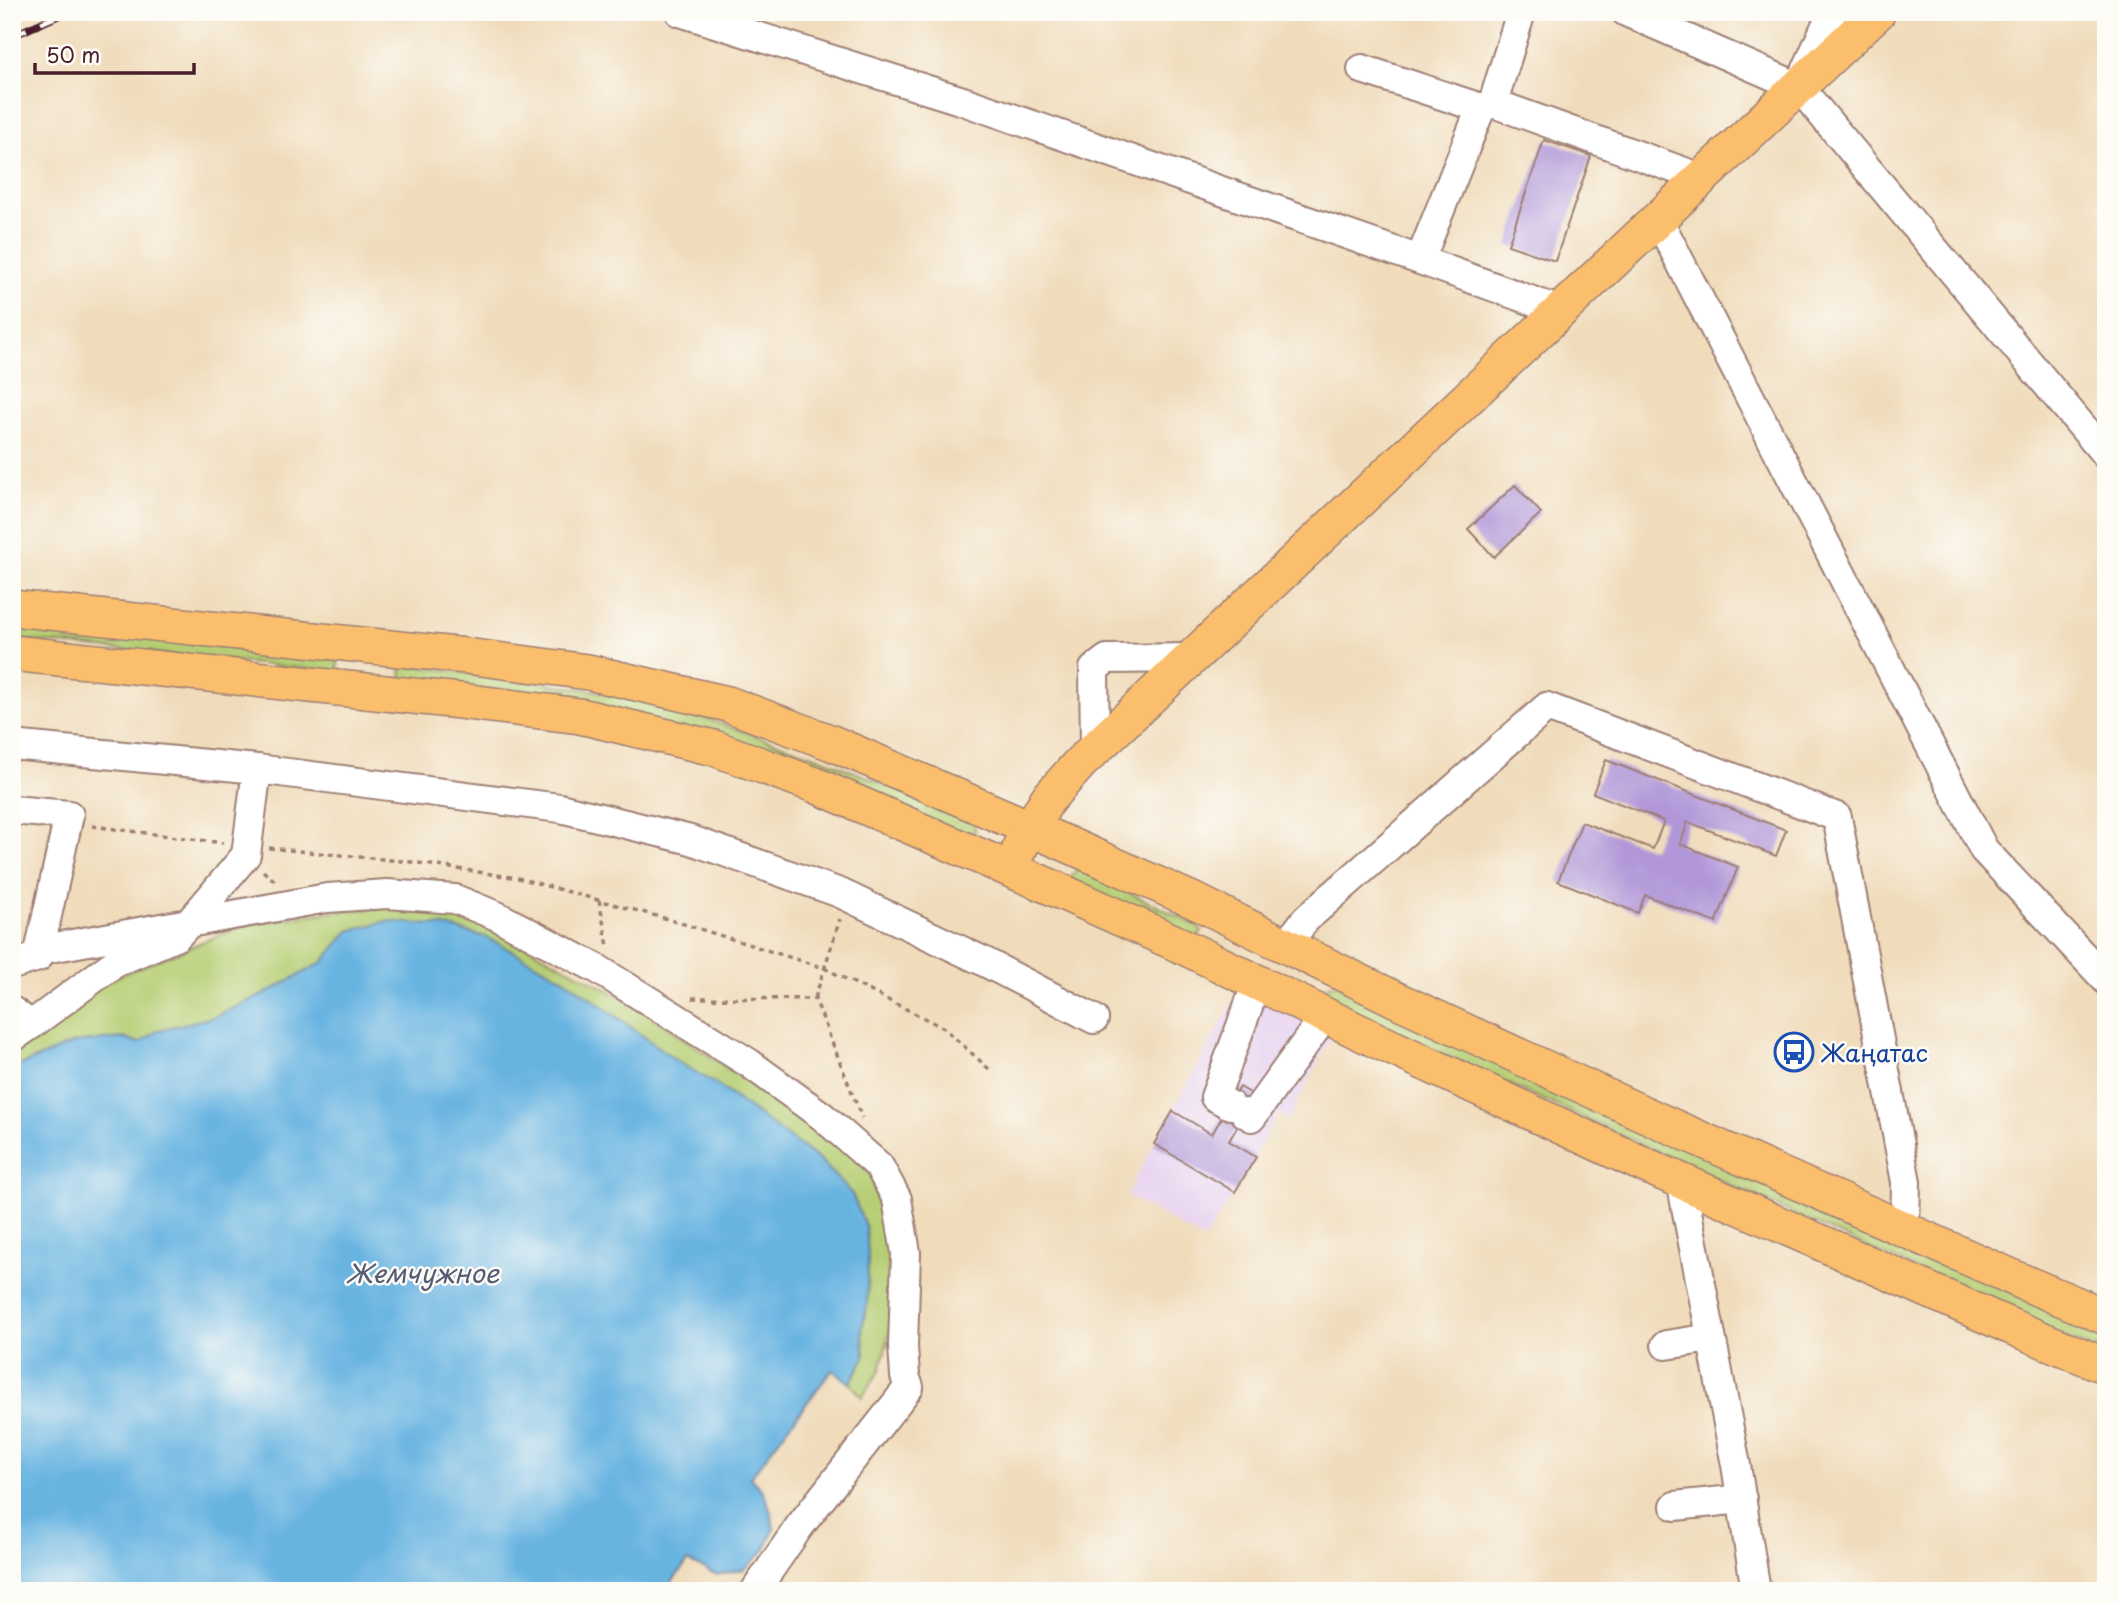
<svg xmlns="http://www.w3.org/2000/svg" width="2118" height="1603" viewBox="0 0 2118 1603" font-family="'Playpen Sans',sans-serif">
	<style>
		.built { fill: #e7d2ef }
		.green { fill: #b6ce73; stroke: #80764f; stroke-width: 2 }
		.water { fill: #68b4e1; stroke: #596a86; stroke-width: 2 }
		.building { fill: #b197d8 }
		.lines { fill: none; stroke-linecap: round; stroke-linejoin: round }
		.minor-casing { stroke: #9d7e73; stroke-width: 32 }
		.major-casing { stroke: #9d7e73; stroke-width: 38 }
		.path { stroke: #9d7e73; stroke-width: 3.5; stroke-dasharray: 5 5; stroke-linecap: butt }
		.minor { stroke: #fff; stroke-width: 28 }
		.major { stroke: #fabe6d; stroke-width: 35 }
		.rail-casing { stroke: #4a1f2b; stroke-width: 8 }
		.rail { stroke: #fdfcf7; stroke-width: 5; stroke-dasharray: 16; stroke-linecap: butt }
		.labels { text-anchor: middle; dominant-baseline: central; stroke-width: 5; stroke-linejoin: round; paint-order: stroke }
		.transit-label { font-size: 24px; fill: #164399; stroke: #fdfcf7; text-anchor: start }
		.water-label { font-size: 26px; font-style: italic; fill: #565b74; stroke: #fdfcf7 }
	</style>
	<rect width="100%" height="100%" fill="#fdfcf7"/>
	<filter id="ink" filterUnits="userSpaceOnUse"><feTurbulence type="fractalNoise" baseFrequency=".0143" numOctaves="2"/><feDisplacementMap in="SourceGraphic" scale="14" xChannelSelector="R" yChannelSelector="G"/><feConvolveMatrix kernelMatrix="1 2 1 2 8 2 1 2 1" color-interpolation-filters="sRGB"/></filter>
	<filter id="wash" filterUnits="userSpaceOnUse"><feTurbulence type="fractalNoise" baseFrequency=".00686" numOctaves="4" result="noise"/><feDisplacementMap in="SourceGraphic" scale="28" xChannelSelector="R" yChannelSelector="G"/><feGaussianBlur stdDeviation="1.57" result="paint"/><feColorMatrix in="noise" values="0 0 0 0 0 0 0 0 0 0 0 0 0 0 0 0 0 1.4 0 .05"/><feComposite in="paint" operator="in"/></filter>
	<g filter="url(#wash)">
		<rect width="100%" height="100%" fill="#f0dcbb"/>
		<path class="built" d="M 1247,977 L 1339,1022 L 1289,1119 L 1277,1115 L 1235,1192 L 1204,1240 L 1127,1195 L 1154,1144 Z"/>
		<g class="green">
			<path d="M 12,620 L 338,660 L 338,672 L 12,639 Z"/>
			<path d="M 408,665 L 584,689 L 663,704 L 818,757 L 970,819 L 974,823 L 975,831 L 970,837 L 814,775 L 402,679 L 401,670 Z"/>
			<path d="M 1080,869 L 1198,926 L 1202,932 L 1196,938 L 1070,879 L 1075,871 Z"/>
			<path d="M 454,907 L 627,1000 L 855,1155 L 872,1178 L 891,1258 L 890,1331 L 880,1370 L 862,1397 L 850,1383 L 865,1357 L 862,1328 L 867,1306 L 868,1256 L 866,1228 L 852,1194 L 822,1162 L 716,1084 L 680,1063 L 563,978 L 349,931 L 323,962 L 265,994 L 214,1017 L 159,1030 L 140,1043 L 124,1038 L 74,1043 L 12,1069 L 12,1038 L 113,978 L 242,926 L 323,913 L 382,908 Z"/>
			<path d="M 1330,984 L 1337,984 L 2106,1336 L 2106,1354 L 2069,1339 L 1326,1001 L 1321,995 L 1322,989 Z"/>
		</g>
		<path class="water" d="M 387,921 L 444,926 L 486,937 L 563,978 L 680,1063 L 716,1084 L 822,1162 L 852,1194 L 866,1228 L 868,1256 L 867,1306 L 862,1328 L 865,1357 L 850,1383 L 832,1370 L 750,1478 L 763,1491 L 771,1512 L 774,1529 L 765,1550 L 745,1569 L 717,1575 L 688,1561 L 665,1591 L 12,1591 L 12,1069 L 74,1043 L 124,1038 L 140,1043 L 159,1030 L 214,1017 L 265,994 L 323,962 L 349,931 Z"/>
		<g id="blocks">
			<g class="building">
				<path d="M 1544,140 L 1591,156 L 1555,261 L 1508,245 Z"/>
				<path d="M 1515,485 L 1541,513 L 1494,557 L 1468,529 Z"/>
				<path d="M 1606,760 L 1786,830 L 1776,856 L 1688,822 L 1680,844 L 1738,867 L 1716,923 L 1645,895 L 1638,913 L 1558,881 L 1582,822 L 1653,849 L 1664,821 L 1593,793 Z"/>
				<path d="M 1240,1087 L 1255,1096 L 1229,1141 L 1256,1157 L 1235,1192 L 1154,1144 L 1173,1111 L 1212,1134 Z"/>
			</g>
		</g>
	</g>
	<g filter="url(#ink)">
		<use href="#blocks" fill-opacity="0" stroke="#9d7e73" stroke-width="2"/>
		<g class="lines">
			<defs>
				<g id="minor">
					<path d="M 680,12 L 963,101 L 1420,260 L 1560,311"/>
					<path d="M 1521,12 L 1493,103 L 1701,178"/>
					<path d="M 1626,12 L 1799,87 L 2106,455"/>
					<path d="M 1362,69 L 1481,108"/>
					<path d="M 1803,78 L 1832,12"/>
					<path d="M 1658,219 L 1984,850 L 2106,980"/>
					<path d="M 1420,260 L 1481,108 L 1493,103"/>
					<path d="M 12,745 L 257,769 L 246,855 L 189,923 L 177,936 L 116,962 L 31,1025"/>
					<path d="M 1095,749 L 1094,669 L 1107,659 L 1192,658"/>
					<path d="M 257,769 L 560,808 L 691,840 L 840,893 L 983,961 L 1094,1019"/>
					<path d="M 12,810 L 69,815 L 38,957 L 12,965"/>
					<path d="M 1286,945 L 1306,919 L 1547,707 L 1837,817 L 1906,1182 L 1905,1230"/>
					<path d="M 39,950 L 327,898 L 387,894 L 455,899 L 497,916 L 596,968 L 749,1063 L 822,1116 L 879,1166 L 897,1199 L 906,1253 L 903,1346 L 905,1376 L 909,1387 L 799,1527 L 755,1591"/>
					<path d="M 12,1011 L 31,1025 L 12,1038"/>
					<path d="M 1230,1105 L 1215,1097 L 1257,982"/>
					<path d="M 1245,1113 L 1252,1117 L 1325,1016"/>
					<path d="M 1681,1181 L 1736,1465 L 1756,1591"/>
					<path d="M 1666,1345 L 1711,1338"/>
					<path d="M 1675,1506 L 1742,1499"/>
				</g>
				<g id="major">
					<path d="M 12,608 L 466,656 L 588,672 L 728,704 L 832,743 L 1069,845 L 1199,903 L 1397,1000 L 1655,1119 L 2030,1285 L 2106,1317"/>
					<path d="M 12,653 L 460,701 L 580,716 L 714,748 L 815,785 L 1051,887 L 1180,945 L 1378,1041 L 1636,1161 L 2012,1327 L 2106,1366"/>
					<path d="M 1020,847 L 1047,800 L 1080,763 L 1878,12"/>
				</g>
			</defs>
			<use href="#minor" class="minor-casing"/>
			<use href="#major" class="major-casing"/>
			<g class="path">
				<path d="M 92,826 L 223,843"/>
				<path d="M 269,848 L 411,862 L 518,878 L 671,920 L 824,968 L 944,1028 L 989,1069"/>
				<path d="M 263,871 L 276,882"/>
				<path d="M 599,900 L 608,946"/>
				<path d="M 692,998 L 815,999 L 862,1118"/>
				<path d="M 815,998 L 840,919"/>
			</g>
			<use href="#minor" class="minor"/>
			<use href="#major" class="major"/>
			<defs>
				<path id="rail" d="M 12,36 L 66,12"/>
			</defs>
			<use href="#rail" class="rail-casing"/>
			<use href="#rail" class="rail"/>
		</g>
	</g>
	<defs>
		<symbol id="bus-ring" viewBox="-11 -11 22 22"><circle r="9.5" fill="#fdfcf7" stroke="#1a4fb4" stroke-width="1.5"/><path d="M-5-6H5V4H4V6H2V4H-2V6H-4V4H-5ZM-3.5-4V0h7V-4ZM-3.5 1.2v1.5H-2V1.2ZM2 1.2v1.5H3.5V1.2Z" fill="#1a4fb4"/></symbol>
	</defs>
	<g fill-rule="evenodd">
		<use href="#bus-ring" x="1772" y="1030" width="44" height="44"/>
	</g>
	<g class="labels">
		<g class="transit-label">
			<text x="1821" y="1052">Жаңатас</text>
		</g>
		<g class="water-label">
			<text x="423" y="1272">Жемчужное</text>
		</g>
	</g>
	<rect width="2118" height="1603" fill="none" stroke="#fdfcf7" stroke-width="42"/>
	<path d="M35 63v10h159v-10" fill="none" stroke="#4a1f2b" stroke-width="3.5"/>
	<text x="46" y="63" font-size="21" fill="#4a1f2b" stroke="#fdfcf7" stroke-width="5" paint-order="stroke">50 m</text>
</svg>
